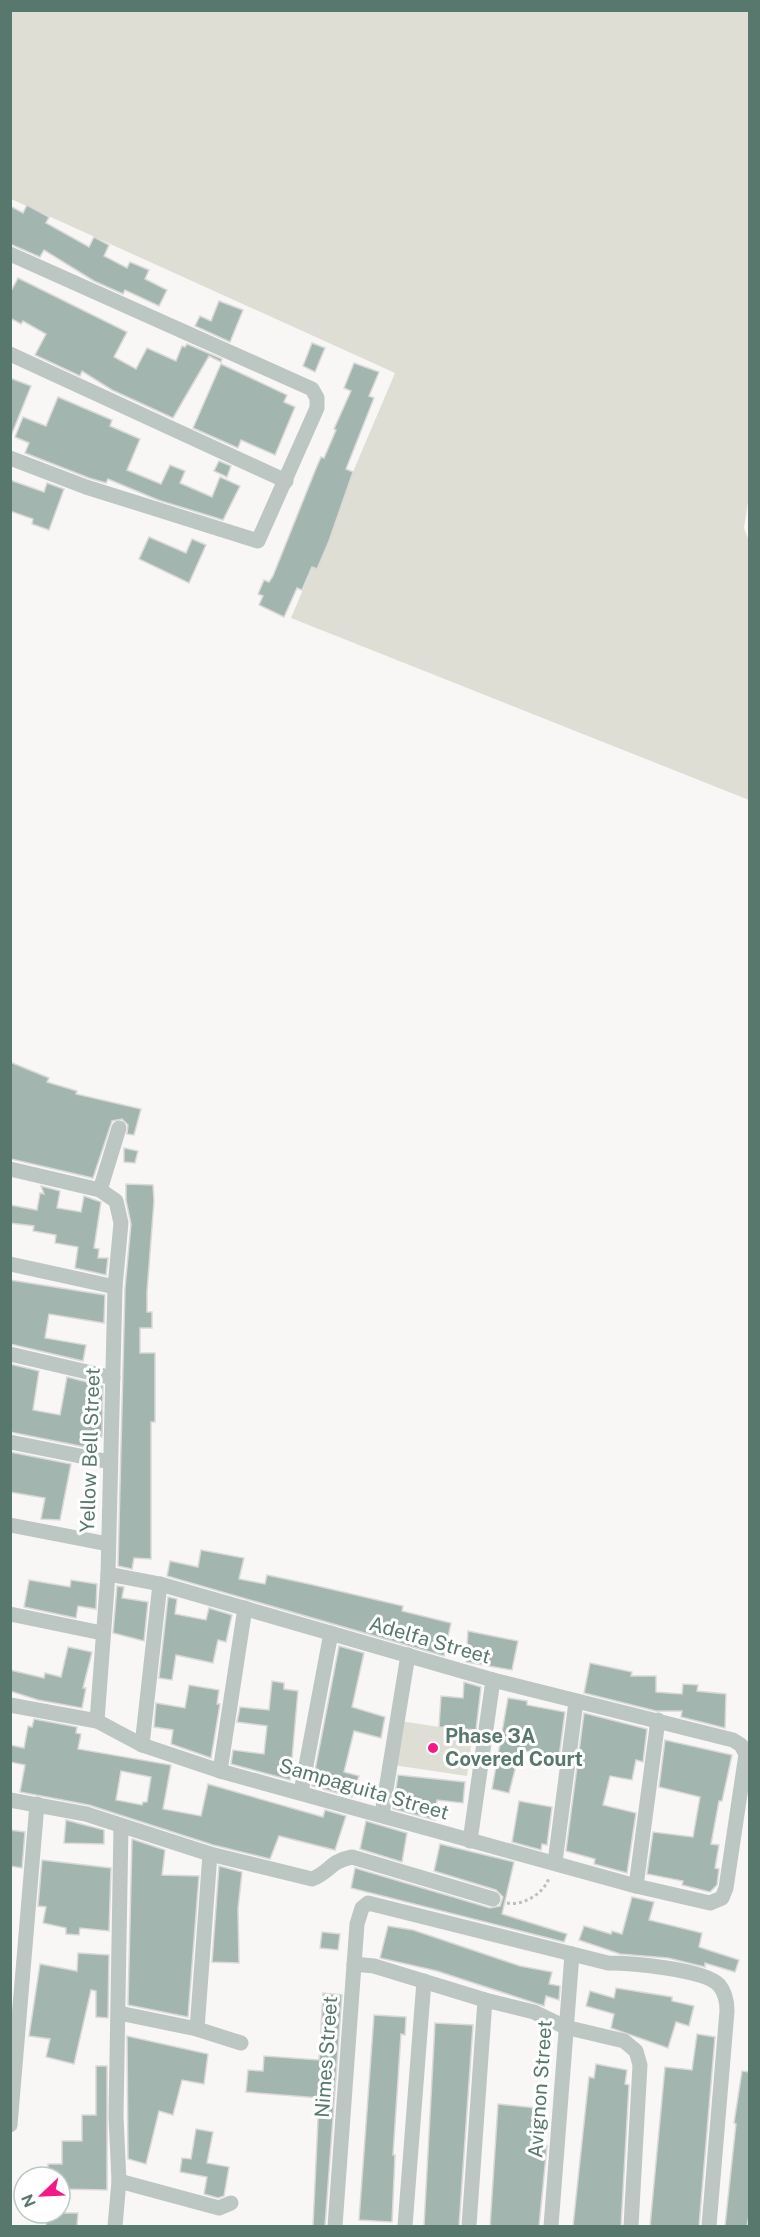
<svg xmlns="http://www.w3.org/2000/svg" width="760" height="2237" viewBox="0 0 760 2237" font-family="'Public Sans',sans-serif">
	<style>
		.green { fill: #deded4 }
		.building { fill: #a2b6af; stroke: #dad9d8; stroke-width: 1.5; fill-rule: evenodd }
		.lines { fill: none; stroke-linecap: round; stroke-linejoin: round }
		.path { stroke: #b9c0be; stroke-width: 3; stroke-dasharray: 3 3; stroke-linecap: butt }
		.minor { stroke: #bcc7c4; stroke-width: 15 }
		.poi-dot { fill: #f51986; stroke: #fff; stroke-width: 2 }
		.labels { text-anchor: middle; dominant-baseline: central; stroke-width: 6; stroke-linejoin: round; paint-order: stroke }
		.street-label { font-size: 20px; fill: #58786e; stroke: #fff }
		.poi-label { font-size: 20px; font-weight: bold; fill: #58786e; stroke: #fff; text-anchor: start }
	</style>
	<rect width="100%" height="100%" fill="#f9f7f6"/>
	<g class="green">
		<path d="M 11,11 L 749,11 L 750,489 L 744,528 L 750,544 L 749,800 L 291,618 L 395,373 L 11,199 Z"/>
		<path d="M 400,1721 L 473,1732 L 467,1776 L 393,1765 Z"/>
	</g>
	<g class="building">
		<path d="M 27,205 L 49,217 L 46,223 L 89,247 L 94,237 L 109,245 L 104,256 L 127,268 L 130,262 L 149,270 L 145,279 L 167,290 L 159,306 L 125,290 L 123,294 L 94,281 L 44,250 L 40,257 L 10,244 L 10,206 L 23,213 Z"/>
		<path d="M 18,278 L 127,332 L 114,357 L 136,369 L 147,348 L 176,361 L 182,346 L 185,347 L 187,344 L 222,359 L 221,362 L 209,356 L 173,418 L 112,390 L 82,371 L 80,376 L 35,355 L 46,334 L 23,321 L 21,324 L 10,318 L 10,293 Z"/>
		<path d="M 219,301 L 243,310 L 230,342 L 195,326 L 200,316 L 211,321 Z"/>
		<path d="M 312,343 L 325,348 L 315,372 L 303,366 Z"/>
		<path d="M 354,363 L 379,372 L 369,396 L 374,398 L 346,469 L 353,472 L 329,541 L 317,569 L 312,567 L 302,590 L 297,588 L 284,617 L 259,605 L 263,596 L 258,594 L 264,580 L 269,582 L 273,576 L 315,471 L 321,457 L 324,458 L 336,430 L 334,429 L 351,391 L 344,388 Z"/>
		<path d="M 221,364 L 287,395 L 284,402 L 295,407 L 275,455 L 241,440 L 238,448 L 193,428 Z"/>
		<path d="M 10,378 L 31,386 L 11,436 L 10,436 Z"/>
		<path d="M 58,397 L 112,420 L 110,426 L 140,439 L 127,470 L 161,484 L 170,465 L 185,471 L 180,483 L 212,497 L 220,477 L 240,486 L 223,520 L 158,500 L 108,479 L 106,483 L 89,478 L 25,453 L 29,443 L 15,437 L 23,417 L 46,426 Z"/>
		<path d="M 219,461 L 231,466 L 227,477 L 214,471 Z"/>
		<path d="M 10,480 L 44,492 L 47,483 L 64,489 L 49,530 L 32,524 L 33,519 L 10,511 Z"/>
		<path d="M 149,537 L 186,553 L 192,539 L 206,545 L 189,583 L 139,559 Z"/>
		<path d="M 10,1062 L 49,1078 L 47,1082 L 77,1091 L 76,1094 L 141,1109 L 134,1135 L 127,1134 L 128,1125 L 122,1119 L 112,1121 L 93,1178 L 11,1159 Z"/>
		<path d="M 124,1148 L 138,1151 L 135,1163 L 124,1162 Z"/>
		<path d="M 126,1184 L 153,1185 L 154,1201 L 147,1292 L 147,1312 L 152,1312 L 152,1328 L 140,1328 L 140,1353 L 155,1353 L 155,1422 L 151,1422 L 151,1559 L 134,1558 L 132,1569 L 118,1566 L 125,1288 L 131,1224 L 126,1200 Z"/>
		<path d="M 41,1186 L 60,1191 L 57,1208 L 81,1212 L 84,1196 L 101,1202 L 94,1248 L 99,1249 L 98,1258 L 108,1258 L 106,1275 L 75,1268 L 78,1247 L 55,1243 L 56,1235 L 33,1231 L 34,1226 L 10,1223 L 10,1205 L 37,1210 L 40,1193 L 44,1194 Z"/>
		<path d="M 10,1280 L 105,1295 L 104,1323 L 49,1314 L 45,1338 L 86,1345 L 83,1361 L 10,1344 Z"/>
		<path d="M 10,1364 L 39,1371 L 33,1410 L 60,1415 L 67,1377 L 103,1386 L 102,1437 L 87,1435 L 85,1447 L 10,1432 Z"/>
		<path d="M 10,1452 L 71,1464 L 60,1520 L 41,1519 L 45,1498 L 10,1492 Z"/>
		<path d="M 201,1550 L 244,1558 L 239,1579 L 265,1584 L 267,1575 L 309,1584 L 403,1606 L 402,1611 L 451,1623 L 444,1656 L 167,1576 L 170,1561 L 198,1567 Z"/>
		<path d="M 29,1580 L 70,1587 L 71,1580 L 97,1584 L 96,1609 L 78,1606 L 76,1618 L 24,1607 Z"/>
		<path d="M 117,1586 L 124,1587 L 122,1598 L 148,1602 L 144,1641 L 113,1633 Z"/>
		<path d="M 168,1597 L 177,1599 L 175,1614 L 206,1620 L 209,1608 L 232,1615 L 226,1642 L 218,1640 L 213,1663 L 176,1655 L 172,1680 L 159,1678 Z"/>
		<path d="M 468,1631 L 518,1641 L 512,1670 L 466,1662 Z"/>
		<path d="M 339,1646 L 364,1653 L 352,1707 L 385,1717 L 381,1738 L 354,1731 L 344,1772 L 359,1776 L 352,1797 L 312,1786 Z"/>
		<path d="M 68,1647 L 92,1652 L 83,1688 L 86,1688 L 82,1708 L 38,1700 L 10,1691 L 10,1670 L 44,1678 L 45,1673 L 61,1677 Z"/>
		<path d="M 590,1663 L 632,1672 L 631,1676 L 656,1676 L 656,1692 L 682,1694 L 683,1684 L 698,1685 L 697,1691 L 726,1694 L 725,1728 L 681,1717 L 682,1711 L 656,1711 L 584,1693 Z"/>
		<path d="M 272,1681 L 284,1683 L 284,1689 L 298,1691 L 290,1780 L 231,1764 L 233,1750 L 264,1754 L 267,1726 L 237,1722 L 240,1707 L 269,1710 Z"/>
		<path d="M 464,1682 L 481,1687 L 476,1730 L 439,1727 L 441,1696 L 463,1698 Z"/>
		<path d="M 189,1685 L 219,1690 L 217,1704 L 220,1704 L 211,1758 L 171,1744 L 173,1730 L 154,1727 L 156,1703 L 185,1708 Z"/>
		<path d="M 508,1698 L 527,1701 L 527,1705 L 565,1712 L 559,1757 L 520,1750 L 509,1793 L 492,1789 Z"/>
		<path d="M 584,1713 L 647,1729 L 643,1762 L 636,1760 L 632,1780 L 610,1776 L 603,1805 L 636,1813 L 627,1873 L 594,1864 L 595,1859 L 566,1851 Z"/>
		<path d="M 34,1719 L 77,1727 L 76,1733 L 81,1734 L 78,1749 L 171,1765 L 163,1809 L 201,1816 L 208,1784 L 323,1817 L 325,1810 L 346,1816 L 335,1850 L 279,1836 L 270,1859 L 213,1845 L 89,1805 L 20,1792 L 25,1765 L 10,1762 L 10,1745 L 24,1748 L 28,1726 L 32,1727 ZM 121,1771 L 151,1777 L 147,1802 L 143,1802 L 142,1805 L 116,1800 Z"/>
		<path d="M 665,1740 L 732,1755 L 722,1801 L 719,1801 L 711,1844 L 719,1845 L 715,1868 L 719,1869 L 717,1885 L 710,1892 L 682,1885 L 683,1881 L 647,1874 L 653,1832 L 693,1837 L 700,1797 L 659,1787 Z"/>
		<path d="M 398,1775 L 465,1782 L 463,1803 L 437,1800 L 435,1820 L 393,1809 Z"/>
		<path d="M 519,1801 L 552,1807 L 547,1845 L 542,1844 L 541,1850 L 512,1842 Z"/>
		<path d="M 66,1820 L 104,1830 L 104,1844 L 64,1843 Z"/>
		<path d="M 366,1821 L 407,1833 L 402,1862 L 360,1849 Z"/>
		<path d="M 10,1830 L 25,1832 L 22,1868 L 10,1866 Z"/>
		<path d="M 132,1839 L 165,1850 L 162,1875 L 199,1876 L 188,2017 L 128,2005 Z"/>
		<path d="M 440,1844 L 514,1862 L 502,1914 L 567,1934 L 564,1942 L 351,1888 L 355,1868 L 490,1908 L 500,1906 L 503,1897 L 496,1890 L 434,1871 Z"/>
		<path d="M 42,1860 L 111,1868 L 109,1931 L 80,1928 L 79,1935 L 66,1934 L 66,1928 L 43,1923 L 46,1907 L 38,1906 Z"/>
		<path d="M 219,1866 L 242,1872 L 238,1909 L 239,1963 L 212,1962 Z"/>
		<path d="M 632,1897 L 654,1902 L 649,1920 L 702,1933 L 699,1947 L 739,1960 L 735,1972 L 705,1963 L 705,1967 L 668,1958 L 620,1954 L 579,1940 L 584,1926 L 611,1934 L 612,1931 L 622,1934 Z"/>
		<path d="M 388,1926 L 413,1930 L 520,1966 L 552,1972 L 549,1984 L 560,1986 L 559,2000 L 546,1996 L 544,2006 L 437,1971 L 380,1958 Z"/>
		<path d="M 322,1932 L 340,1934 L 338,1950 L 320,1948 Z"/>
		<path d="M 78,1953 L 109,1955 L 108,2018 L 96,2017 L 96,1991 L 91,1990 L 74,2064 L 46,2057 L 50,2039 L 29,2036 L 40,1964 L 77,1971 Z"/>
		<path d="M 616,1988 L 672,1997 L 672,2001 L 694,2006 L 689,2026 L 676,2022 L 668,2048 L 611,2028 L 614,2014 L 586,2006 L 590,1991 L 614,1998 Z"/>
		<path d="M 323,1993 L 342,1995 L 325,2226 L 313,2226 L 319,2098 L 246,2092 L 248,2070 L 263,2071 L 264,2056 L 319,2060 Z"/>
		<path d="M 374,2015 L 406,2017 L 405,2035 L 401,2034 L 393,2155 L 395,2155 L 392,2222 L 359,2220 Z"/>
		<path d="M 435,2023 L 473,2025 L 459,2226 L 424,2226 Z"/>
		<path d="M 697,2034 L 715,2037 L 699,2226 L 650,2226 L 665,2067 L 692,2070 Z"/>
		<path d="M 127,2036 L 208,2054 L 204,2084 L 182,2080 L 173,2115 L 159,2111 L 146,2164 L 128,2159 Z"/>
		<path d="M 596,2064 L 627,2070 L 625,2084 L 629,2085 L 621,2226 L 573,2226 L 587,2095 L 589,2077 L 594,2078 Z"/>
		<path d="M 96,2066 L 107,2066 L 107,2190 L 60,2189 L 60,2177 L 48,2177 L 48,2164 L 62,2164 L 62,2141 L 82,2141 L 82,2115 L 96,2115 Z"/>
		<path d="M 742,2071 L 750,2072 L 750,2210 L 747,2226 L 725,2226 L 736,2124 L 734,2123 Z"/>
		<path d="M 498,2104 L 546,2109 L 544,2146 L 547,2146 L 539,2226 L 490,2226 Z"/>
		<path d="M 196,2129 L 213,2132 L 207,2163 L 229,2167 L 224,2196 L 218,2198 L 204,2194 L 207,2177 L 180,2172 L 182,2158 L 191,2159 Z"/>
		<path d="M 46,2213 L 78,2213 L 77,2226 L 46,2226 Z"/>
	</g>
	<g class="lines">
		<path class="path" d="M 507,1903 C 524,1906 544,1893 549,1878"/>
		<g class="minor">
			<path d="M 10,254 L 312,389 L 317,398 L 317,408 L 258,541 L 86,487 L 10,458"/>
			<path d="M 10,354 L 286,481"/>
			<path d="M 10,1169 L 100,1190 L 116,1201 L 121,1223 L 115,1287 L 108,1574 L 97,1721"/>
			<path d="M 100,1190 L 119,1128"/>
			<path d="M 10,1264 L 115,1287"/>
			<path d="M 10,1354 L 113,1378"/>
			<path d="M 10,1442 L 110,1462"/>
			<path d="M 10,1525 L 108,1544"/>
			<path d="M 10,1614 L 102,1633"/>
			<path d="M 10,1705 L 97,1721 L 142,1745 L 220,1771 L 636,1886 L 710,1903 L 722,1898 L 726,1888 L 746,1754 L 741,1745 L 733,1740 L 493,1680 L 160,1584 L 108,1574"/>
			<path d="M 142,1745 L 160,1584"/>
			<path d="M 220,1771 L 245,1608"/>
			<path d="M 301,1792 L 331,1633"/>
			<path d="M 10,1800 L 86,1814 L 210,1854 L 312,1879 C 330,1872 330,1861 352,1857 L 493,1899"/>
			<path d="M 382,1814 L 408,1655"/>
			<path d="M 470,1841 L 493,1680"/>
			<path d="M 210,1854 L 197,2029 L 241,2043"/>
			<path d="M 555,1862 L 576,1702"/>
			<path d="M 636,1886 L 658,1720"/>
			<path d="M 354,1964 L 374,1966 L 485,2000 L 534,2012 L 565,2027 L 624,2041 L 636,2051 L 640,2065 L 631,2226"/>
			<path d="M 119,2013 L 197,2029"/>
			<path d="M 10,2125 L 37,1804"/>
			<path d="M 119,2181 L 219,2208 L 231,2203"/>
			<path d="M 115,2226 L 119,2181 L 116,2116 L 121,1826"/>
			<path d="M 335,2226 L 357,1924 L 362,1908 L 368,1903 L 608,1963 C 630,1963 704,1969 719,1985 C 725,1992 727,2002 727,2011 L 709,2226"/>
			<path d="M 405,2226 L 424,1981"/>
			<path d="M 469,2226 L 485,2000"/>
			<path d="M 551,2226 L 572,1954"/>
		</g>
	</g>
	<circle class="poi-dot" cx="433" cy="1748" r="6"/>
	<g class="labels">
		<g class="street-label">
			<text transform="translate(90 1450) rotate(-88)">Yellow Bell Street</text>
			<text transform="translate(430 1640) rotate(16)">Adelfa Street</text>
			<text transform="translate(364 1789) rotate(16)">Sampaguita Street</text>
			<text transform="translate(326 2057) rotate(-86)">Nimes Street</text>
			<text transform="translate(540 2089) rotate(-86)">Avignon Street</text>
		</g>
		<g class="poi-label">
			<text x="445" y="1736">Phase 3A<tspan x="445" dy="23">Covered Court</tspan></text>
		</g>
	</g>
	<rect width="760" height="2237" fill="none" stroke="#58786e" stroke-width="24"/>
	<g transform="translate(42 2195) rotate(247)"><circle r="28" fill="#ffffff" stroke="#bcc9c5" stroke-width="1.5"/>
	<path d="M0-4.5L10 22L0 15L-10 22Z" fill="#f51986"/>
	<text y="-9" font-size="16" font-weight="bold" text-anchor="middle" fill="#58786e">N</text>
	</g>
</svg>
